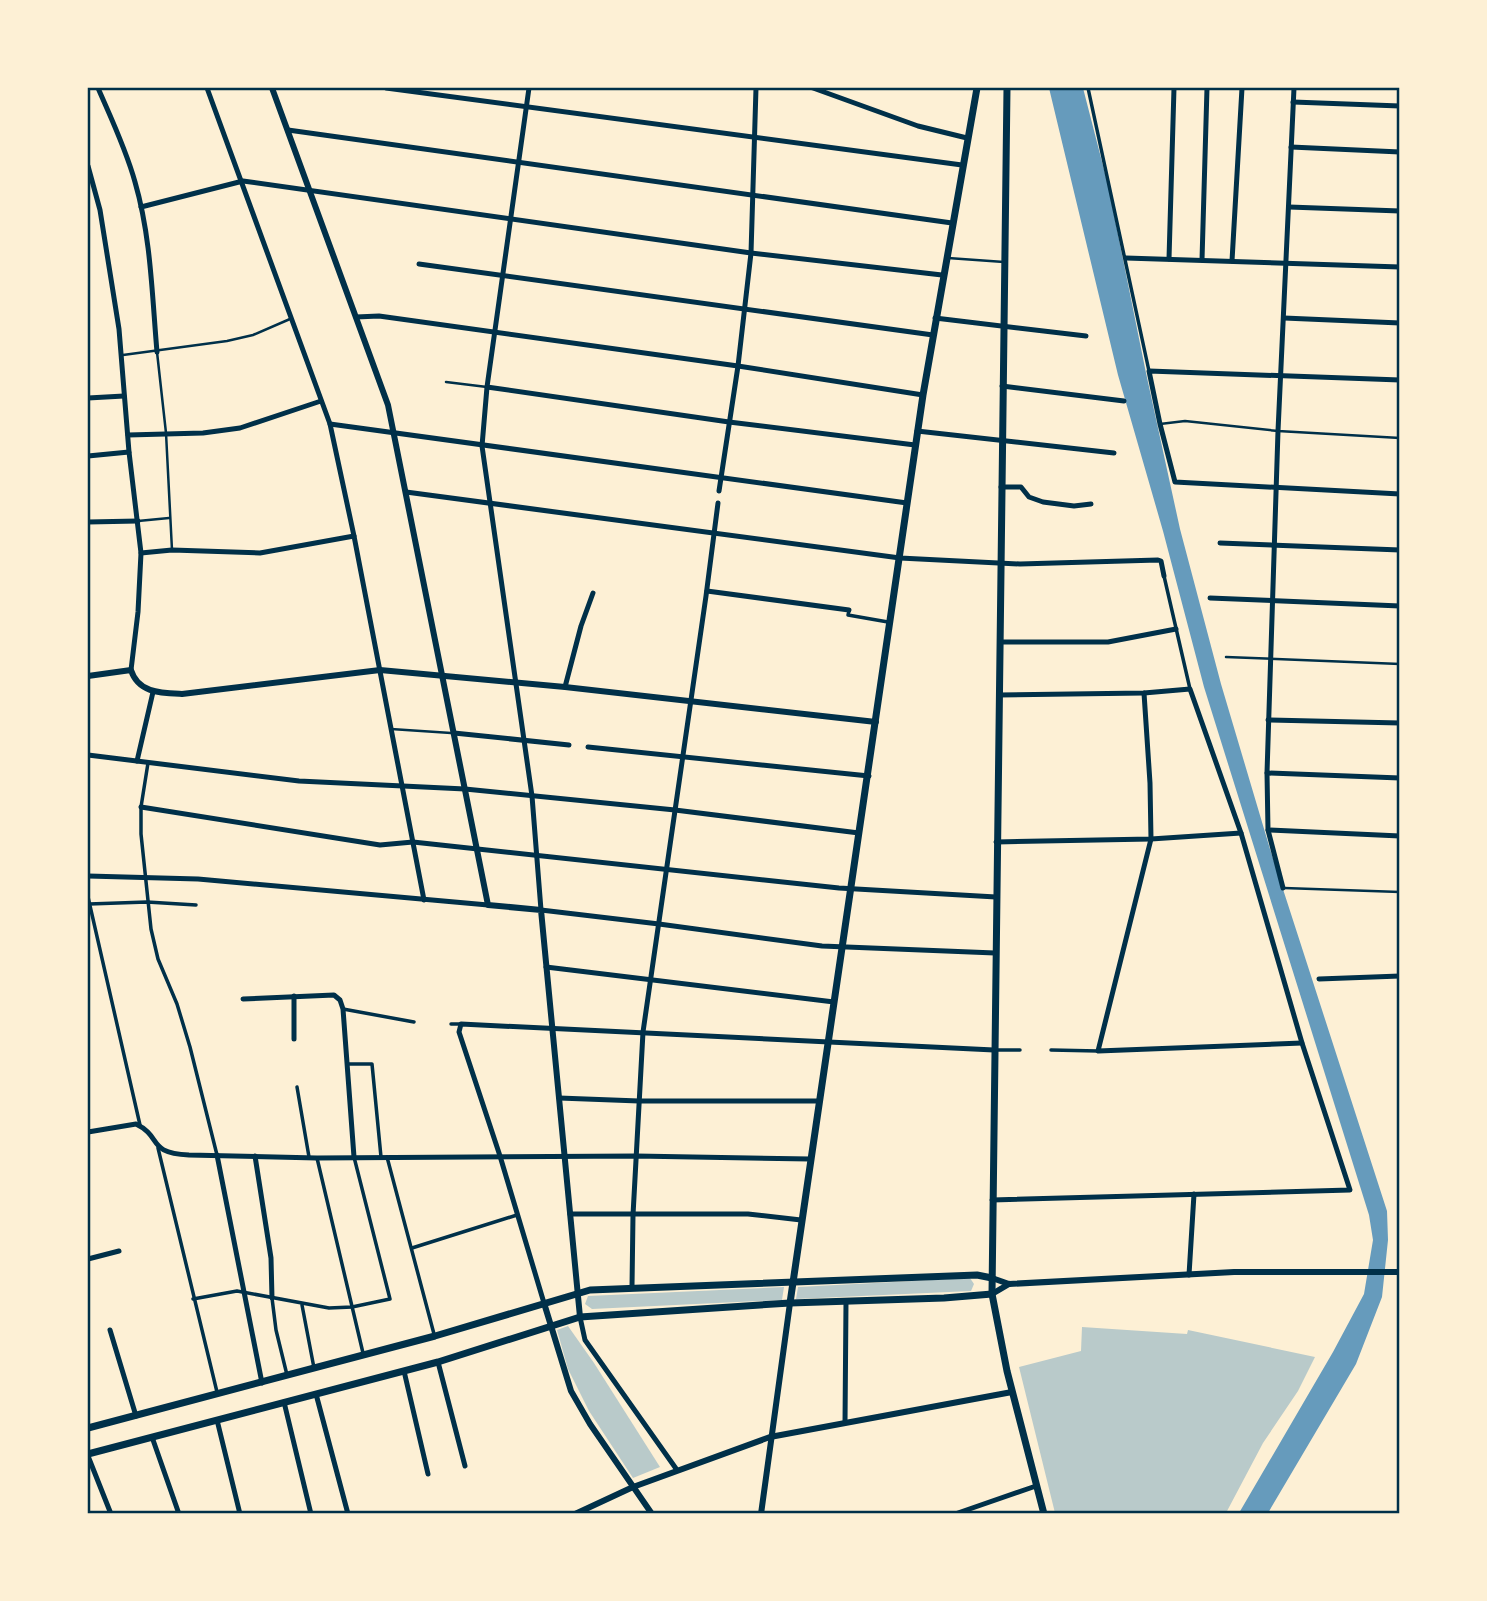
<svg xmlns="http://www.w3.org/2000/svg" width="1487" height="1601" viewBox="0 0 1487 1601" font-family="Overpass,sans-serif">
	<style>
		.green { fill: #b9caca }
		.water { fill: #669bbc }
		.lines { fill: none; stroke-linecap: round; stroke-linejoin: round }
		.service { stroke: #003049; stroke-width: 2.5 }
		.pedestrian { stroke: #003049; stroke-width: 3.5 }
		.minor { stroke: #003049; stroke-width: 5 }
		.tertiary { stroke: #003049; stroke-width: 6 }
		.secondary { stroke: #003049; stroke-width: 7 }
		.neatline { fill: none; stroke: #003049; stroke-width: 2.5 }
	</style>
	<rect width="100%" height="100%" fill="#fdf0d5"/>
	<g class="green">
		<path d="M 970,1278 L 974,1284 L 971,1291 L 796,1299 L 798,1287 Z"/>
		<path d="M 784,1287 L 782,1300 L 592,1309 L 585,1304 L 588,1296 Z"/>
		<path d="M 568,1326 L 594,1363 L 660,1467 L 633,1478 L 589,1411 L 568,1369 L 557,1330 Z"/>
		<path d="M 1082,1327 L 1187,1334 L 1188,1330 L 1315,1357 L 1298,1391 L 1263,1443 L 1226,1513 L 1055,1513 L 1019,1367 L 1081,1351 Z"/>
	</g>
	<path class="water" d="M 1049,88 L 1083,88 L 1108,185 L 1146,373 L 1180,529 L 1221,684 L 1270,849 L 1387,1211 L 1388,1240 L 1382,1297 L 1356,1364 L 1268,1513 L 1239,1513 L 1333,1352 L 1364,1294 L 1373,1240 L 1369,1215 L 1204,687 L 1163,531 L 1118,375 Z"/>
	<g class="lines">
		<g class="service">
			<path d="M 948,258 L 1004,262"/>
			<path d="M 157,352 L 166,433 L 172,550"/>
			<path d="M 123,355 L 227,341 L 253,335 L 290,319"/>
			<path d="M 446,382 L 487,387"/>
			<path d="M 1160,424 L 1185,421 L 1278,431 L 1400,438"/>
			<path d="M 138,521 L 169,518"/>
			<path d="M 1226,657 L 1400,664"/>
			<path d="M 391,729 L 451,733"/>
			<path d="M 1284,888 L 1400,892"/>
		</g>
		<g class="pedestrian">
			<path d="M 1088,88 L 1149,371"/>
			<path d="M 1164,576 L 1190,689"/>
			<path d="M 849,611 L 848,615 L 888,622"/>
			<path d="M 148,763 L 141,807 L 141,834 L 151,929 L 158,959 L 177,1004 L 190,1047 L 217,1155"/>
			<path d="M 88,897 L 140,1125"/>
			<path d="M 89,904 L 147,902 L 196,905"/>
			<path d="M 343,1009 L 414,1022"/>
			<path d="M 451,1024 L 461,1024"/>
			<path d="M 994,1050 L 1020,1050"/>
			<path d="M 1051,1050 L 1098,1051"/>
			<path d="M 348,1064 L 372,1064 L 381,1157"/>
			<path d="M 297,1087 L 309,1157"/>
			<path d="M 158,1148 L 217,1392"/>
			<path d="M 387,1157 L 434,1334"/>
			<path d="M 317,1158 L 363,1353"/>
			<path d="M 412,1248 L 517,1215"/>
			<path d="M 272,1298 L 276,1330 L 287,1375"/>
			<path d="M 193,1299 L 237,1291 L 329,1308 L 352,1307 L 390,1299 L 354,1157"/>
			<path d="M 302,1305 L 314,1368"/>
		</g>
		<g class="minor">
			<path d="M 98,88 C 111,118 126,149 135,182 C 151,237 152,295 157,352"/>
			<path d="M 207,88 L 330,424 L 354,536 L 424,900"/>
			<path d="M 386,88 L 962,165"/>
			<path d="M 529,88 L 487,387 L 482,446 L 532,796 L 541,910 L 659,924 L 822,946 L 995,953"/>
			<path d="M 813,88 L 918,126 L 967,138"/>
			<path d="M 1293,102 L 1400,106"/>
			<path d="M 288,130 L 952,223"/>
			<path d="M 1291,147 L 1400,152"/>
			<path d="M 88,166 L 100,210 L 119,329 L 129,452 L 141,553 L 138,612 L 131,670"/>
			<path d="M 141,207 L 243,181 L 751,253 L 942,275"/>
			<path d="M 1289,207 L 1400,211"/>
			<path d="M 1126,258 L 1400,267"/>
			<path d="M 1169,259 L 1174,88"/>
			<path d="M 1202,260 L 1207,88"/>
			<path d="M 1232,261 L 1242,88"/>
			<path d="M 419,264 L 933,335"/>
			<path d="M 356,317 L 379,316 L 738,366 L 923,395"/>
			<path d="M 935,318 L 1086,336"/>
			<path d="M 1284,318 L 1400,323"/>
			<path d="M 1400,380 L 1149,371 L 1160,424 L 1175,482 L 1400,494"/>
			<path d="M 1002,386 L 1124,401"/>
			<path d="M 487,387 L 729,422 L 915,445"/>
			<path d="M 88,398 L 124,396"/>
			<path d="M 330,424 L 907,503"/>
			<path d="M 917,431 L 1114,453"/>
			<path d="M 128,435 L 203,433 L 240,428 L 321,401"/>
			<path d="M 88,456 L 129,452"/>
			<path d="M 1001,487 L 1021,487 L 1029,497 L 1043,502 L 1074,506 L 1091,504"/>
			<path d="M 719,491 L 738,366 L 751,253 L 756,88"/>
			<path d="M 406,492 L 900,558 L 1020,564 L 1158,560 L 1161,561 L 1164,576"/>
			<path d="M 88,522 L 138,521"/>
			<path d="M 1220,543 L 1400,550"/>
			<path d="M 141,553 L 172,550 L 260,553 L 354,536"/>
			<path d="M 707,591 L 849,610"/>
			<path d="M 1210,598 L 1400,606"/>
			<path d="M 1000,642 L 1108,642 L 1176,629"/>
			<path d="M 565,687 L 581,626 L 593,593"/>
			<path d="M 1144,693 L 1150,783 L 1151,839 L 1098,1051 L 1302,1043"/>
			<path d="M 1268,720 L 1400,723"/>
			<path d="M 454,733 L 569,745"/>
			<path d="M 588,747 L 869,776"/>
			<path d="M 88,755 L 299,781 L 465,789 L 675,810 L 859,833"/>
			<path d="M 137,761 L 153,692"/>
			<path d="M 1267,773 L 1400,778"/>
			<path d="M 141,807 L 380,845 L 413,842 L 839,888 L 996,897"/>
			<path d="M 1268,830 L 1400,836"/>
			<path d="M 996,842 L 1151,839 L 1241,833"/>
			<path d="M 88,876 L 198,879 L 488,905"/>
			<path d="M 1283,888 L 1268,830 L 1267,773 L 1278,431 L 1294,88"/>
			<path d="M 546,967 L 834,1002"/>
			<path d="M 1319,979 L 1400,976"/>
			<path d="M 243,999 L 334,995 L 340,1000 L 343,1009 L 354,1157"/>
			<path d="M 294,1039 L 294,996"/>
			<path d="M 559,1098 L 639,1101 L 819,1101"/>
			<path d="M 88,1132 L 136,1124 C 163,1137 146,1153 189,1155 L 317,1158 L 636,1156 L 810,1159"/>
			<path d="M 217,1155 L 262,1383"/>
			<path d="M 255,1156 L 271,1258 L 272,1298"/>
			<path d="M 992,1200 L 1350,1190 L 1302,1043 L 1241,833 L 1190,689 L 1144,693 L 999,695"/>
			<path d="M 570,1214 L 748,1214 L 801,1220"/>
			<path d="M 88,1259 L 119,1251"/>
			<path d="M 1189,1275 L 1194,1194"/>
			<path d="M 632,1287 L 633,1215 L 643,1032 L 706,596 L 718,503"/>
			<path d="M 544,1303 L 500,1156 L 459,1032 L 461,1024 L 994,1050"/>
			<path d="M 580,1317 L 585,1340 L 677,1470"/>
			<path d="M 110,1330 L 136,1416"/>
			<path d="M 438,1362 L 465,1466"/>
			<path d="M 404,1371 L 428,1474"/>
			<path d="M 316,1394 L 348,1514"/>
			<path d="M 284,1402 L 311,1514"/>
			<path d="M 217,1420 L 240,1514"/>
			<path d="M 845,1423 L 846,1302"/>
			<path d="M 152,1437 L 179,1514"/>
			<path d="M 88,1456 L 111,1514"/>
			<path d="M 955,1514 L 1036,1486"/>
		</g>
		<g class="tertiary">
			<path d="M 272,88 L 388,405 L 488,905 L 541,910 L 580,1317"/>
			<path d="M 88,676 L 131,670 C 138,693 161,693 182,694 L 380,670 L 565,687 L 876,722"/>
			<path d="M 992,1278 L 1009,1284 L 1234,1272 L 1400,1272"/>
			<path d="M 992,1294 L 1009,1284"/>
			<path d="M 544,1303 L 571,1391 L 590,1424 L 652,1514"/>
			<path d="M 575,1514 L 633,1487 L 770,1437 L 1012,1392"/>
			<path d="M 761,1514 L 790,1303"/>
		</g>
		<g class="secondary">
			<path d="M 1007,88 L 992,1294 L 1007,1371 L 1044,1514"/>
			<path d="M 790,1303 L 923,395 L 977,88"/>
			<path d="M 88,1428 L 435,1336 L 590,1290 L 977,1275 L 992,1278"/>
			<path d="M 88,1454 L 438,1362 L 580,1317 L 790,1303 L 944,1298 L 992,1294"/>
		</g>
	</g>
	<rect width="1487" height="1601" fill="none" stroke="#fdf0d5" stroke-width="178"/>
	<rect x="89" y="89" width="1309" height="1423" class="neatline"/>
</svg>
